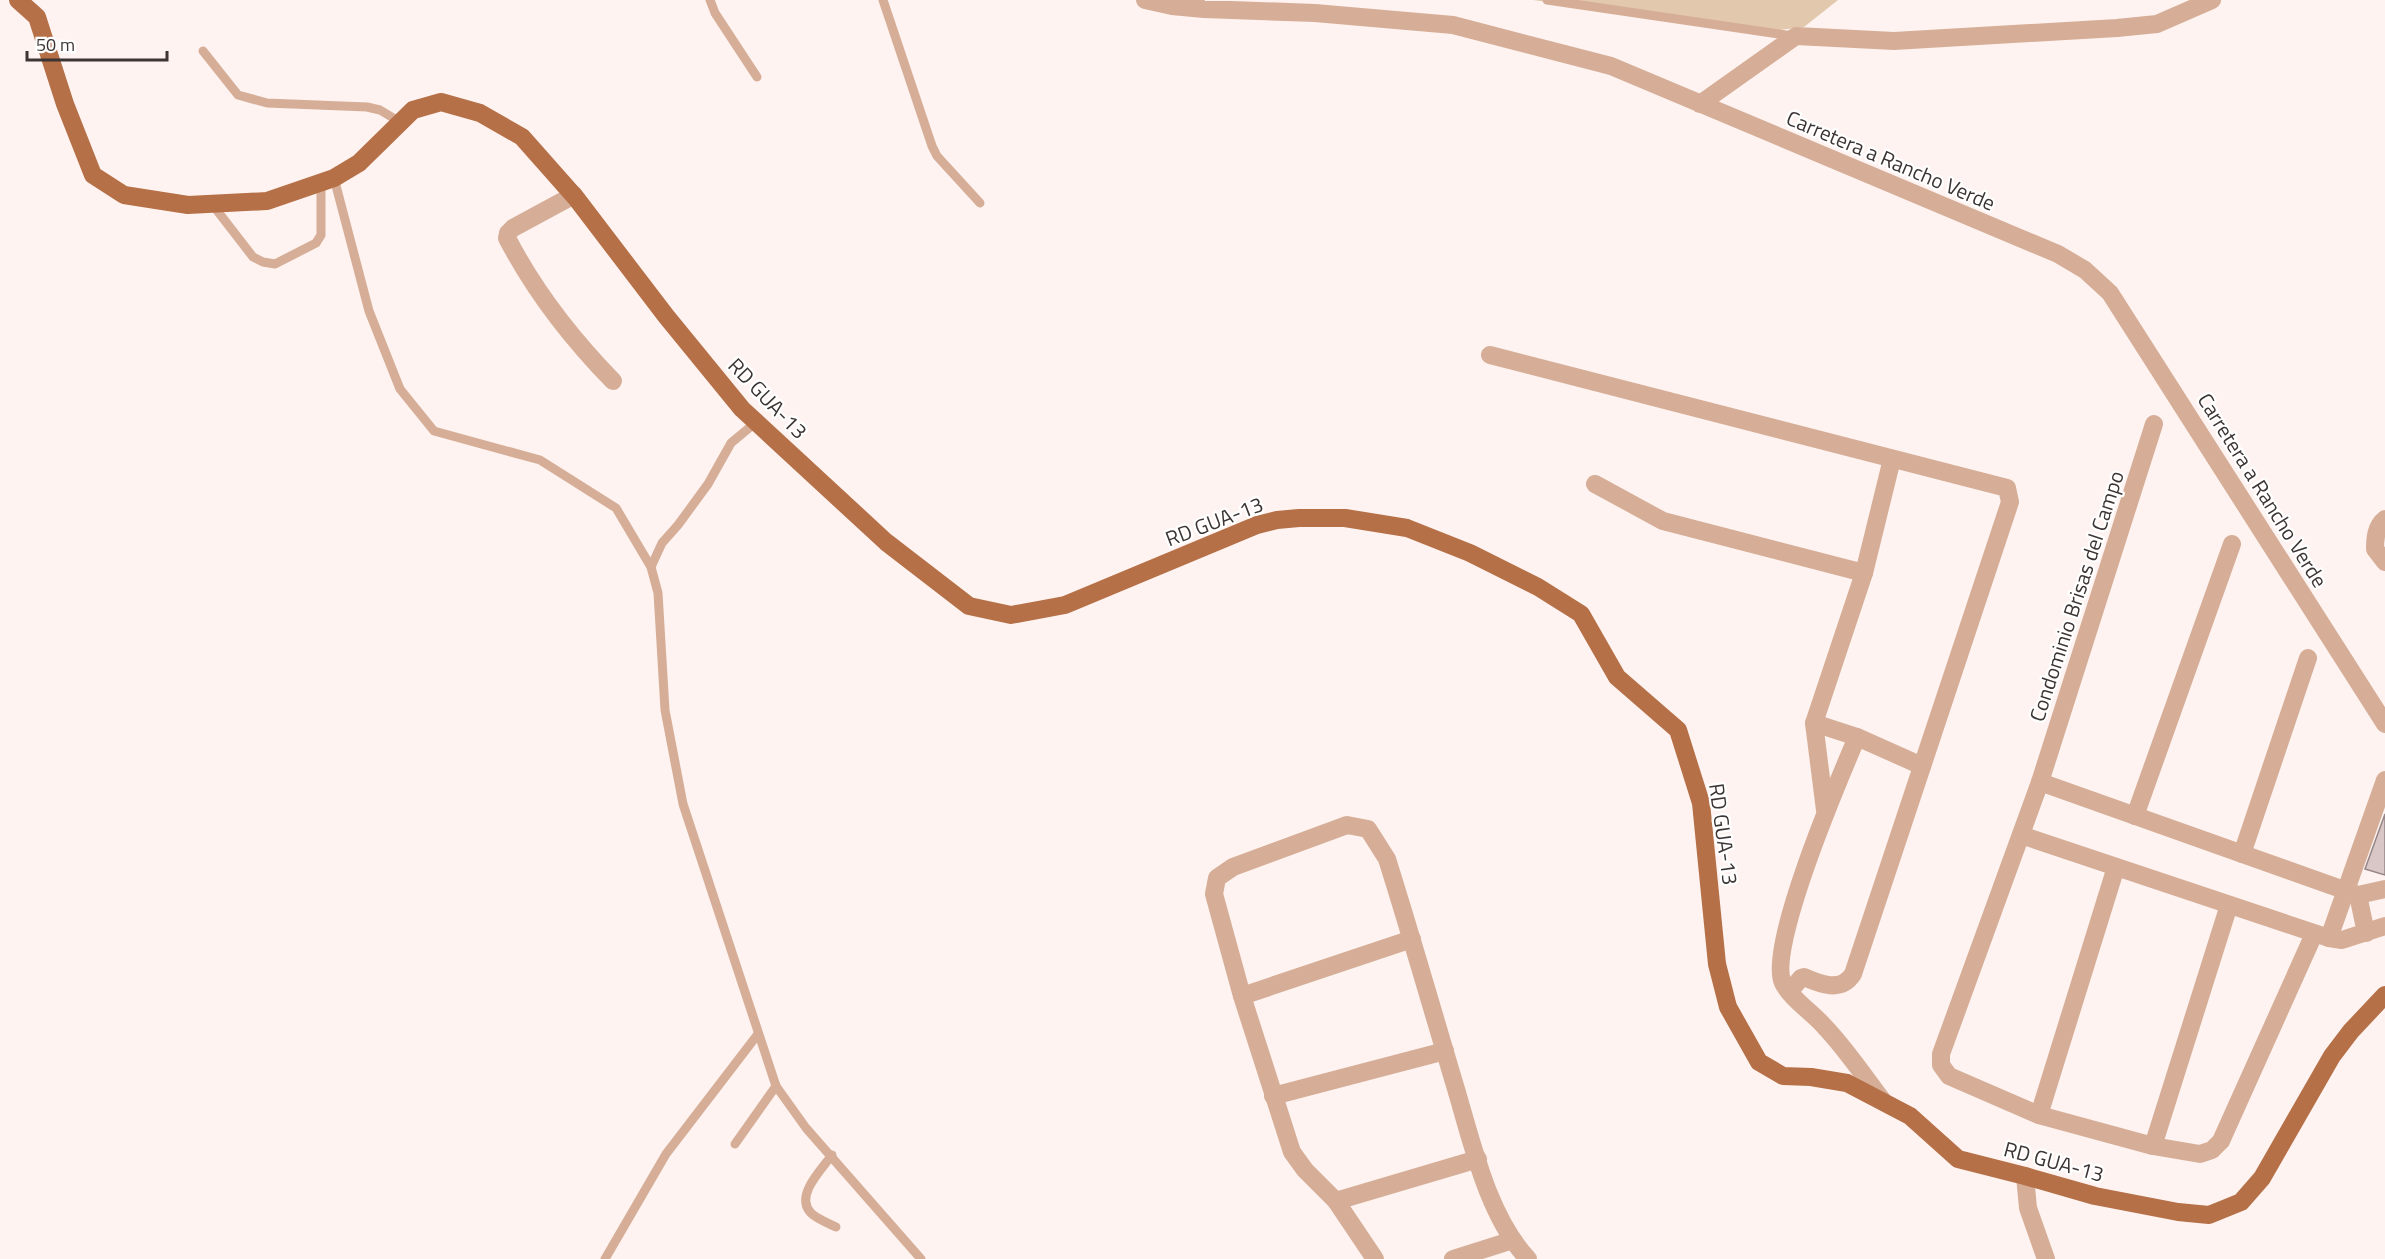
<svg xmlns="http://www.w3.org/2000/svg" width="2385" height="1259" viewBox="0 0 2385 1259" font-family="'Titillium Web',sans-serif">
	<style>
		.green { fill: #e2c8ad }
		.building { fill: #d9c7c8; stroke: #978687; stroke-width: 1.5 }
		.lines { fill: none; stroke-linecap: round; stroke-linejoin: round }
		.service { stroke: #d6ae98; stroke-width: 9 }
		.minor { stroke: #d6ae98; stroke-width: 18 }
		.primary { stroke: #b67047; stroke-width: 18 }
		.labels { text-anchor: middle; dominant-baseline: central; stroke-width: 4.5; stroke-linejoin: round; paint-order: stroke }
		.street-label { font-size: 21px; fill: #3c3534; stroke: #fff }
	</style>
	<rect width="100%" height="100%" fill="#fef3f0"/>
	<path class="green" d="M 1533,0 L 1838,0 L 1804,27 L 1779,30 L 1743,28 Z"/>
	<path class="building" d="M 2385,814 L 2385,875 L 2365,869 Z"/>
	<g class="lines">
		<g class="service">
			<path d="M 710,0 L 715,13 L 757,77"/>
			<path d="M 883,0 L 932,146 L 937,156 L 980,203"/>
			<path d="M 1547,0 L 1793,36"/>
			<path d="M 203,51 L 238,95 L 267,103 L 367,107 L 380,110 L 400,122"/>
			<path d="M 334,178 L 369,311 L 400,389 L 434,431 L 540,460 L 616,508 L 651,567"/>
			<path d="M 212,204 L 253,257 L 263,262 L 275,264 L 316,243 L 321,235 L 321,183"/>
			<path d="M 755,423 L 731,443 L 708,484 L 678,525 L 662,543 L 651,567 L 658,593 L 665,710 L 683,804 L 776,1086 L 806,1128 L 921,1259"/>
			<path d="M 735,1144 L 776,1086"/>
			<path d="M 832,1155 C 822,1169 794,1196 811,1213 C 817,1219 828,1223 836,1227"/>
			<path d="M 605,1259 L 666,1154 L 758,1034"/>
		</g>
		<g class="minor">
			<path d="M 1145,0 L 1172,6 L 1204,9 L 1315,13 L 1453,25 L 1611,66 L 2058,254 L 2085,270 L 2110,293 L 2385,724"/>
			<path d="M 1700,104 L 1796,36 L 1894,41 L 2117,28 L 2157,24 L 2212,0"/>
			<path d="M 574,195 L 513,228 L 508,233 L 507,238 C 535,292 571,338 613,381"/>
			<path d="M 1490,355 L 2007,488 L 2010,502 L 1853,974 C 1841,993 1820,984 1804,977 L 1801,978 L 1790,991"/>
			<path d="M 2154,424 L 2040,782 L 1941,1054 L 1941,1065 L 1949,1076 L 2039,1115 L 2153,1146 L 2200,1154 L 2212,1150 L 2221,1141 L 2314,934"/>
			<path d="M 1595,484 L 1663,521 L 1864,573"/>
			<path d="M 2385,519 C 2376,526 2375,538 2375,549 L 2385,562"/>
			<path d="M 1814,723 L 1857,737 L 1922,766"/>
			<path d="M 1857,737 C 1840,777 1766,949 1783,983 C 1792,1000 1812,1012 1824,1026 C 1846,1049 1864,1076 1883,1101"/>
			<path d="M 2040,782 L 2358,895 L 2385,889"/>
			<path d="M 1825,810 L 1814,723 L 1864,573 L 1892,459"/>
			<path d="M 2135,816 L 2232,544"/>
			<path d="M 2021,835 L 2329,938 L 2342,940 L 2385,926"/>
			<path d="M 2242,854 L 2308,658"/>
			<path d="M 2358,895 L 2366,933"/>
			<path d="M 2329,938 L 2385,780"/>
			<path d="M 1242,996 L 1412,939"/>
			<path d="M 1273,1096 L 1445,1051"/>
			<path d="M 2039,1115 L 2116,867"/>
			<path d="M 2153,1146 L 2229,905"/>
			<path d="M 2025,1176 L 2028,1208 L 2046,1259"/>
			<path d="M 1336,1201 L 1478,1159"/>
			<path d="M 1375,1259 L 1336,1201 L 1305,1170 L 1292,1152 L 1242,996 L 1214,894 L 1217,878 L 1233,867 L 1347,825 L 1368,829 L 1387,859 C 1410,932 1431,1005 1453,1079 C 1471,1137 1486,1214 1528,1259"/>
			<path d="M 1453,1259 L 1513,1240"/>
		</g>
		<path class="primary" d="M 18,0 L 37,17 L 65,104 L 93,175 L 124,195 L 188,205 L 267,201 L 334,178 L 359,163 L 413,110 L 441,102 L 480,113 L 522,137 L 576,198 L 666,316 L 742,409 L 886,542 L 969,606 L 1011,615 L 1065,605 L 1257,525 L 1277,520 L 1299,518 L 1345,518 L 1407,528 L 1470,553 L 1538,587 L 1581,614 L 1617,677 L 1678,730 L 1701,803 L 1717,964 L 1728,1007 L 1759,1062 L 1783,1076 L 1811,1077 L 1847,1083 L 1910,1116 L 1958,1159 L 2025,1176 L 2095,1196 L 2178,1212 L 2209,1215 L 2241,1202 L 2262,1178 L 2332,1056 L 2351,1031 L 2385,995"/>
	</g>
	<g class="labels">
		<g class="street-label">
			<text transform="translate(1891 160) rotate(23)">Carretera a Rancho Verde</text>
			<text transform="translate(768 398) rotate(46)">RD GUA-13</text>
			<text transform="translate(2263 490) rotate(58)">Carretera a Rancho Verde</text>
			<text transform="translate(1214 521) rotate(-21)">RD GUA-13</text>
			<text transform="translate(2076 596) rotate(-72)">Condominio Brisas del Campo</text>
			<text transform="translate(1724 834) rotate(82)">RD GUA-13</text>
			<text transform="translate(2054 1161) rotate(15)">RD GUA-13</text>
		</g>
	</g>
	<path d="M27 51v9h140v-9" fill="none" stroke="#3c3534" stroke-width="3"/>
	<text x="36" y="51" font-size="18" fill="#3c3534" stroke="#ffffff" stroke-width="4.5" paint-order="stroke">50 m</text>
</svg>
